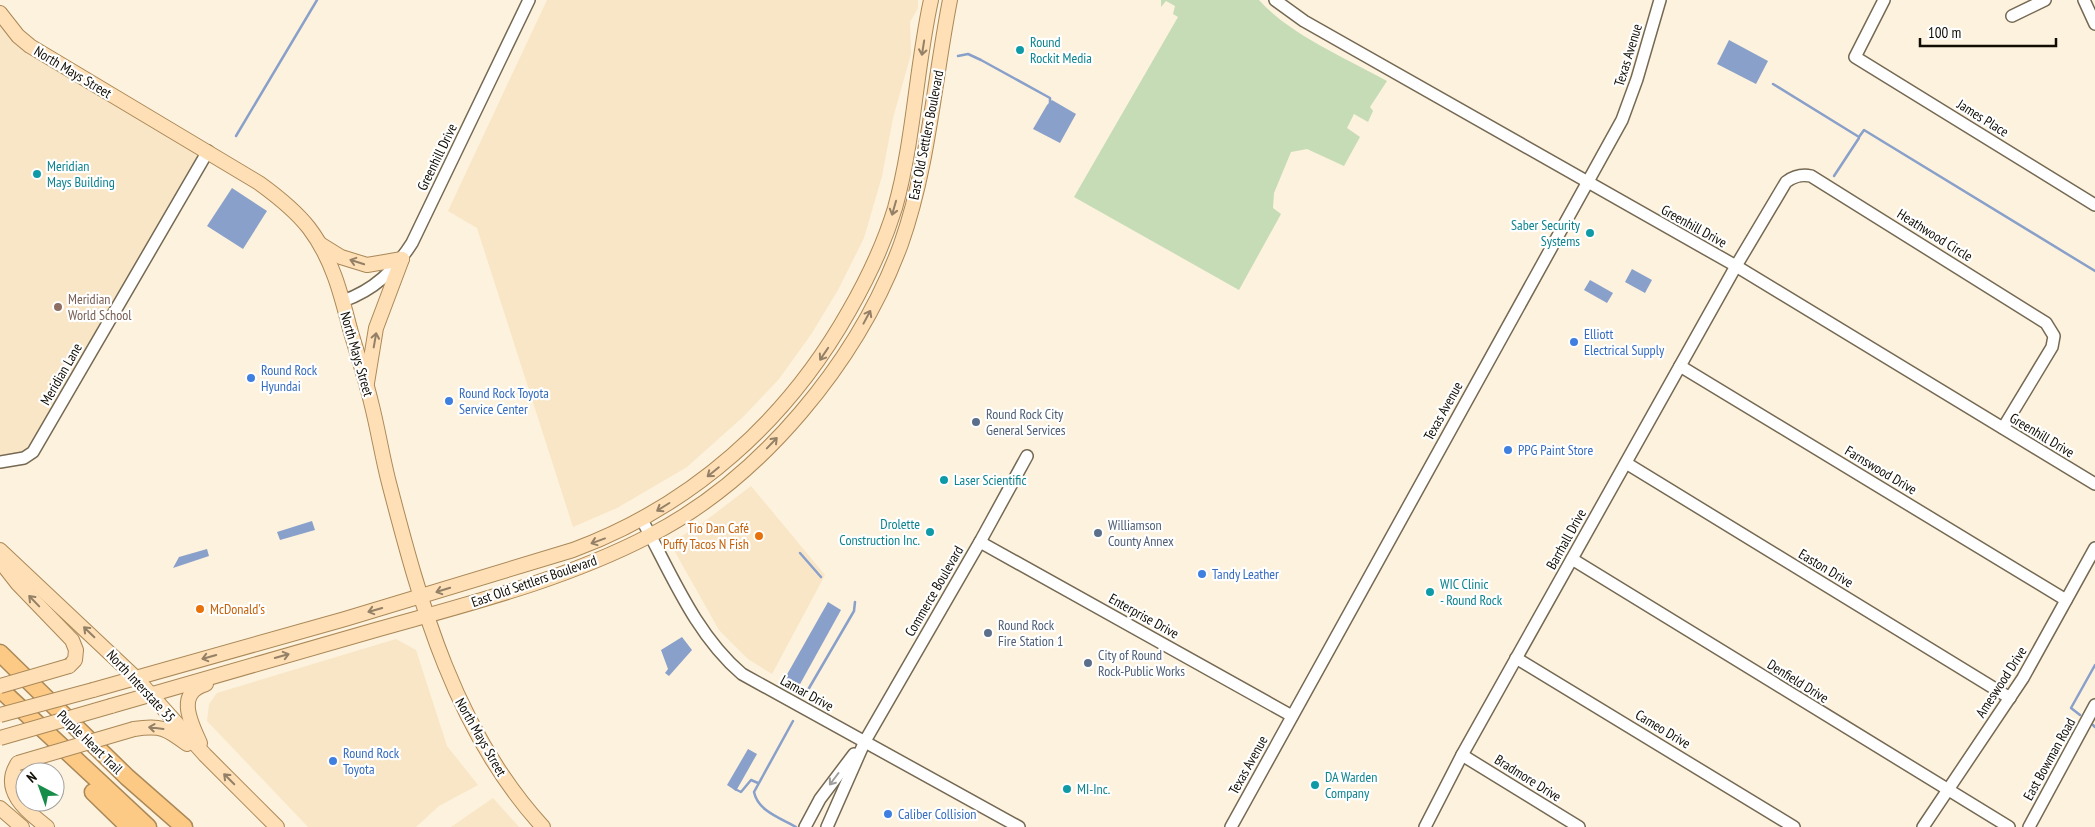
<svg xmlns="http://www.w3.org/2000/svg" width="2095" height="827" viewBox="0 0 2095 827" font-family="'PT Sans Narrow',sans-serif">
	<style>
		.built { fill: #f8e6c6 }
		.green { fill: #c5dcb6 }
		.water { fill: #89a0ca }
		.lines { fill: none; stroke-linecap: round; stroke-linejoin: round }
		.stream { stroke: #89a0ca; stroke-width: 2.5 }
		.minor-casing { stroke: #756953; stroke-width: 14 }
		.major-casing { stroke: #aa8858; stroke-width: 16 }
		.highway-casing { stroke: #aa8858; stroke-width: 19 }
		.minor { stroke: #fff; stroke-width: 11 }
		.major { stroke: #fedfb6; stroke-width: 14 }
		.highway { stroke: #fdca85; stroke-width: 16 }
		.major-bridge-casing { stroke: #aa8858; stroke-width: 16; stroke-linecap: butt }
		.major-bridge { stroke: #fedfb6; stroke-width: 14 }
		.oneway { stroke: #938066 }
		.oneway2 { stroke: #a09e9b }
		.culture-dot { fill: #0f9aa8; stroke: #fff; stroke-width: 2 }
		.education-dot { fill: #8d6e63; stroke: #fff; stroke-width: 2 }
		.shop-dot { fill: #3f7fe0; stroke: #fff; stroke-width: 2 }
		.service-dot { fill: #5c6f8a; stroke: #fff; stroke-width: 2 }
		.food-dot { fill: #e8710a; stroke: #fff; stroke-width: 2 }
		.labels { text-anchor: middle; dominant-baseline: central; stroke-width: 4.5; stroke-linejoin: round; paint-order: stroke }
		.culture-label { font-size: 14px; fill: #0d838f; stroke: #fff; text-anchor: start }
		.street-label { font-size: 14px; fill: #110d05; stroke: #fff }
		.education-label { font-size: 14px; fill: #785e54; stroke: #fff; text-anchor: start }
		.shop-label { font-size: 14px; fill: #366cbe; stroke: #fff; text-anchor: start }
		.service-label { font-size: 14px; fill: #4e5e75; stroke: #fff; text-anchor: start }
		.food-label { font-size: 14px; fill: #c56008; stroke: #fff; text-anchor: end }
	</style>
	<rect width="100%" height="100%" fill="#fdf2dd"/>
	<g class="built">
		<path d="M 547,0 L 918,0 L 918,8 L 910,22 L 911,54 L 893,118 L 882,176 L 864,238 L 838,290 L 812,333 L 779,379 L 744,416 L 687,467 L 617,508 L 573,527 L 477,228 L 448,211 Z"/>
		<path d="M 0,21 L 204,154 L 33,449 L 0,460 Z"/>
		<path d="M 751,486 L 825,575 L 772,674 L 748,659 L 719,630 L 670,543 L 700,525 Z"/>
		<path d="M 396,639 L 416,650 L 447,746 L 478,785 L 439,806 L 416,827 L 308,827 L 207,721 L 209,704 L 217,693 Z"/>
		<path d="M 493,798 L 519,827 L 451,827 Z"/>
	</g>
	<path class="green" d="M 1161,0 L 1259,0 C 1289,34 1347,59 1387,81 L 1370,107 L 1373,111 L 1368,122 L 1354,114 L 1347,128 L 1360,137 L 1344,166 L 1307,149 L 1291,152 L 1274,193 L 1273,208 L 1281,214 L 1239,290 L 1074,197 L 1178,17 L 1173,14 L 1175,6 L 1166,1 L 1161,7 Z"/>
	<g class="water">
		<path d="M 1729,40 L 1768,61 L 1756,84 L 1717,64 Z"/>
		<path d="M 1052,100 L 1076,114 L 1060,143 L 1033,129 L 1047,105 Z"/>
		<path d="M 232,188 L 267,211 L 243,249 L 207,226 Z"/>
		<path d="M 1632,269 L 1652,280 L 1645,293 L 1625,282 Z"/>
		<path d="M 1590,280 L 1613,293 L 1607,303 L 1584,290 Z"/>
		<path d="M 312,521 L 315,530 L 280,540 L 277,532 Z"/>
		<path d="M 207,549 L 209,556 L 173,568 L 179,557 Z"/>
		<path d="M 828,602 L 841,610 L 799,686 L 785,678 Z"/>
		<path d="M 682,637 L 692,650 L 669,676 L 665,673 L 668,669 L 661,650 Z"/>
		<path d="M 748,749 L 757,754 L 736,791 L 727,785 Z"/>
	</g>
	<g class="lines">
		<g class="stream">
			<path d="M 958,56 L 968,54 L 981,60 L 1050,98 L 1050,104"/>
			<path d="M 1773,84 L 1859,137 L 1864,130 L 2095,271"/>
			<path d="M 236,136 L 317,0"/>
			<path d="M 1834,176 L 1859,138"/>
			<path d="M 800,553 L 821,577"/>
			<path d="M 805,695 L 854,611 L 855,602"/>
			<path d="M 2080,715 L 2071,708 L 2095,665"/>
			<path d="M 793,721 L 754,792 C 758,811 780,818 796,827"/>
			<path d="M 2093,725 L 2095,727"/>
			<path d="M 735,789 L 741,792 L 751,780 L 758,783"/>
		</g>
		<defs>
			<g id="minor">
				<path d="M 1275,0 L 1304,21 L 1736,266 L 2095,484"/>
				<path d="M 1884,0 L 1855,57 L 2095,205"/>
				<path d="M 2084,0 L 2095,24"/>
				<path d="M 2012,16 L 2045,0"/>
				<path d="M 343,301 C 374,290 394,271 412,243 L 529,0"/>
				<path d="M 1680,366 L 2066,600"/>
				<path d="M 0,462 L 24,458 L 33,452 L 208,151"/>
				<path d="M 1626,463 L 2010,698"/>
				<path d="M 642,520 C 671,573 695,634 742,674 L 1019,827"/>
				<path d="M 980,542 L 1292,716"/>
				<path d="M 1572,559 L 2009,827"/>
				<path d="M 1516,658 L 1794,827"/>
				<path d="M 1462,755 L 1579,827"/>
				<path d="M 805,827 L 820,799 L 854,754"/>
				<path d="M 827,827 L 865,741 L 981,540 L 1027,456"/>
				<path d="M 1231,827 L 1622,120 L 1637,79 L 1660,0"/>
				<path d="M 1425,827 L 1462,755 L 1736,266 L 1786,182 C 1794,176 1801,174 1811,176 L 2046,323 L 2054,336 L 2052,347 L 2003,428"/>
				<path d="M 1923,827 L 2023,678 L 2095,548"/>
				<path d="M 2029,827 L 2095,705"/>
			</g>
			<g id="major">
				<path d="M 0,13 L 18,36 L 30,46 L 259,183 C 277,196 295,210 309,228 C 332,258 341,294 350,329 C 357,353 365,377 371,402 C 378,429 382,456 389,483 C 421,606 455,731 543,827"/>
				<path d="M 320,244 L 341,257 L 367,265 L 402,259"/>
				<path d="M 367,383 L 376,328 L 402,259"/>
				<path d="M 0,550 L 136,678 L 205,755 L 277,827"/>
				<path d="M 0,561 L 18,584 L 72,640 L 76,650 L 75,660 L 69,666"/>
				<path d="M 93,690 L 345,619 L 573,550 C 692,506 787,421 849,311 C 868,278 884,244 895,208 C 914,140 916,68 931,0"/>
				<path d="M 111,706 C 201,681 290,654 379,629 C 471,603 564,580 649,536 C 761,479 858,361 901,244 C 929,165 934,81 950,0"/>
				<path d="M 134,729 C 161,725 166,728 187,744"/>
				<path d="M 200,743 C 191,723 175,693 206,684"/>
				<path d="M 18,763 C 0,790 26,811 47,827"/>
				<path d="M 0,808 L 22,827"/>
			</g>
			<g id="highway">
				<path d="M 0,653 L 127,777 L 184,827"/>
				<path d="M 0,689 L 148,827"/>
				<path d="M 93,792 L 129,827"/>
			</g>
		</defs>
		<use href="#minor" class="minor-casing"/>
		<use href="#major" class="major-casing"/>
		<use href="#highway" class="highway-casing"/>
		<use href="#minor" class="minor"/>
		<use href="#major" class="major"/>
		<use href="#highway" class="highway"/>
		<defs>
			<g id="major-bridge">
				<path d="M 0,686 L 69,666"/>
				<path d="M 0,715 L 93,690"/>
				<path d="M 0,738 L 111,706"/>
				<path d="M 18,763 L 134,729"/>
			</g>
		</defs>
		<use href="#major-bridge" class="major-bridge-casing"/>
		<use href="#major-bridge" class="major-bridge"/>
	</g>
	<defs><path id="oneway-shaft" d="M-6 0H5M1.5-3L5.5 0L1.5 3" fill="none" stroke-width="1.6" stroke-linecap="round" stroke-linejoin="round" transform="scale(1.25)"/></defs>
	<g class="oneway">
		<use href="#oneway-shaft" transform="translate(923 48) rotate(99)"/>
		<use href="#oneway-shaft" transform="translate(894 208) rotate(106)"/>
		<use href="#oneway-shaft" transform="translate(357 262) rotate(-162)"/>
		<use href="#oneway-shaft" transform="translate(867 317) rotate(-62)"/>
		<use href="#oneway-shaft" transform="translate(375 340) rotate(-80)"/>
		<use href="#oneway-shaft" transform="translate(824 354) rotate(124)"/>
		<use href="#oneway-shaft" transform="translate(772 443) rotate(-46)"/>
		<use href="#oneway-shaft" transform="translate(713 472) rotate(141)"/>
		<use href="#oneway-shaft" transform="translate(663 507) rotate(148)"/>
		<use href="#oneway-shaft" transform="translate(598 541) rotate(160)"/>
		<use href="#oneway-shaft" transform="translate(443 590) rotate(163)"/>
		<use href="#oneway-shaft" transform="translate(34 601) rotate(-134)"/>
		<use href="#oneway-shaft" transform="translate(375 610) rotate(164)"/>
		<use href="#oneway-shaft" transform="translate(89 632) rotate(-136)"/>
		<use href="#oneway-shaft" transform="translate(282 656) rotate(-16)"/>
		<use href="#oneway-shaft" transform="translate(209 657) rotate(164)"/>
		<use href="#oneway-shaft" transform="translate(156 728) rotate(-173)"/>
		<use href="#oneway-shaft" transform="translate(229 779) rotate(-135)"/>
	</g>
	<use class="oneway2" href="#oneway-shaft" transform="translate(834 779) rotate(127)"/>
	<g class="culture-dot">
		<circle cx="1020" cy="50" r="5"/>
		<circle cx="37" cy="174" r="5"/>
		<circle cx="1590" cy="233" r="5"/>
		<circle cx="944" cy="480" r="5"/>
		<circle cx="930" cy="532" r="5"/>
		<circle cx="1430" cy="592" r="5"/>
		<circle cx="1315" cy="785" r="5"/>
		<circle cx="1067" cy="789" r="5"/>
	</g>
	<circle class="education-dot" cx="58" cy="307" r="5"/>
	<g class="shop-dot">
		<circle cx="1574" cy="342" r="5"/>
		<circle cx="251" cy="378" r="5"/>
		<circle cx="449" cy="401" r="5"/>
		<circle cx="1508" cy="450" r="5"/>
		<circle cx="1202" cy="574" r="5"/>
		<circle cx="333" cy="761" r="5"/>
		<circle cx="888" cy="814" r="5"/>
	</g>
	<g class="service-dot">
		<circle cx="976" cy="422" r="5"/>
		<circle cx="1098" cy="533" r="5"/>
		<circle cx="988" cy="633" r="5"/>
		<circle cx="1088" cy="663" r="5"/>
	</g>
	<g class="food-dot">
		<circle cx="759" cy="536" r="5"/>
		<circle cx="200" cy="609" r="5"/>
	</g>
	<g class="labels">
		<g class="culture-label">
			<text x="1030" y="42">Round<tspan x="1030" dy="16">Rockit Media</tspan></text>
			<text x="47" y="166">Meridian<tspan x="47" dy="16">Mays Building</tspan></text>
			<text x="1580" y="225" text-anchor="end">Saber Security<tspan x="1580" dy="16">Systems</tspan></text>
			<text x="954" y="480">Laser Scientific</text>
			<text x="920" y="524" text-anchor="end">Drolette<tspan x="920" dy="16">Construction Inc.</tspan></text>
			<text x="1440" y="584">WIC Clinic<tspan x="1440" dy="16">- Round Rock</tspan></text>
			<text x="1325" y="777">DA Warden<tspan x="1325" dy="16">Company</tspan></text>
			<text x="1077" y="789">MI-Inc.</text>
		</g>
		<g class="street-label">
			<text transform="translate(1628 55) rotate(-73)">Texas Avenue</text>
			<text transform="translate(73 72) rotate(31)">North Mays Street</text>
			<text transform="translate(1983 118) rotate(32)">James Place</text>
			<text transform="translate(926 135) rotate(-79)">East Old Settlers Boulevard</text>
			<text transform="translate(437 157) rotate(-64)">Greenhill Drive</text>
			<text transform="translate(1694 226) rotate(29)">Greenhill Drive</text>
			<text transform="translate(1935 235) rotate(32)">Heathwood Circle</text>
			<text transform="translate(357 354) rotate(74)">North Mays Street</text>
			<text transform="translate(61 374) rotate(-60)">Meridian Lane</text>
			<text transform="translate(1443 411) rotate(-61)">Texas Avenue</text>
			<text transform="translate(2042 435) rotate(31)">Greenhill Drive</text>
			<text transform="translate(1881 470) rotate(31)">Farnswood Drive</text>
			<text transform="translate(1566 539) rotate(-61)">Barrhall Drive</text>
			<text transform="translate(1826 568) rotate(31)">Easton Drive</text>
			<text transform="translate(534 581) rotate(-19)">East Old Settlers Boulevard</text>
			<text transform="translate(934 591) rotate(-60)">Commerce Boulevard</text>
			<text transform="translate(1144 616) rotate(29)">Enterprise Drive</text>
			<text transform="translate(1798 681) rotate(32)">Denfield Drive</text>
			<text transform="translate(2001 682) rotate(-57)">Ameswood Drive</text>
			<text transform="translate(141 686) rotate(47)">North Interstate 35</text>
			<text transform="translate(807 693) rotate(29)">Lamar Drive</text>
			<text transform="translate(1663 729) rotate(31)">Cameo Drive</text>
			<text transform="translate(481 737) rotate(60)">North Mays Street</text>
			<text transform="translate(90 742) rotate(44)">Purple Heart Trail</text>
			<text transform="translate(2049 759) rotate(-61)">East Bowman Road</text>
			<text transform="translate(1248 765) rotate(-61)">Texas Avenue</text>
			<text transform="translate(1528 778) rotate(32)">Bradmore Drive</text>
		</g>
		<g class="education-label">
			<text x="68" y="299">Meridian<tspan x="68" dy="16">World School</tspan></text>
		</g>
		<g class="shop-label">
			<text x="1584" y="334">Elliott<tspan x="1584" dy="16">Electrical Supply</tspan></text>
			<text x="261" y="370">Round Rock<tspan x="261" dy="16">Hyundai</tspan></text>
			<text x="459" y="393">Round Rock Toyota<tspan x="459" dy="16">Service Center</tspan></text>
			<text x="1518" y="450">PPG Paint Store</text>
			<text x="1212" y="574">Tandy Leather</text>
			<text x="343" y="753">Round Rock<tspan x="343" dy="16">Toyota</tspan></text>
			<text x="898" y="814">Caliber Collision</text>
		</g>
		<g class="service-label">
			<text x="986" y="414">Round Rock City<tspan x="986" dy="16">General Services</tspan></text>
			<text x="1108" y="525">Williamson<tspan x="1108" dy="16">County Annex</tspan></text>
			<text x="998" y="625">Round Rock<tspan x="998" dy="16">Fire Station 1</tspan></text>
			<text x="1098" y="655">City of Round<tspan x="1098" dy="16">Rock-Public Works</tspan></text>
		</g>
		<g class="food-label">
			<text x="749" y="528">Tio Dan Café<tspan x="749" dy="16">Puffy Tacos N Fish</tspan></text>
			<text x="210" y="609" text-anchor="start">McDonald's</text>
		</g>
	</g>
	<g transform="translate(40 787) rotate(319)"><circle r="24" fill="#ffffff" stroke="#a09e9b"/>
	<path d="M0-4L9 19L0 12L-9 19Z" fill="#168d48"/>
	<text y="-8" font-size="14" font-weight="bold" text-anchor="middle" fill="#110d05">N</text>
	</g>
	<path d="M1920 38v8h136v-8" fill="none" stroke="#110d05" stroke-width="2.5"/>
	<text x="1928" y="38" font-size="15" fill="#110d05" stroke="#ffffff" stroke-width="4" paint-order="stroke">100 m</text>
</svg>
